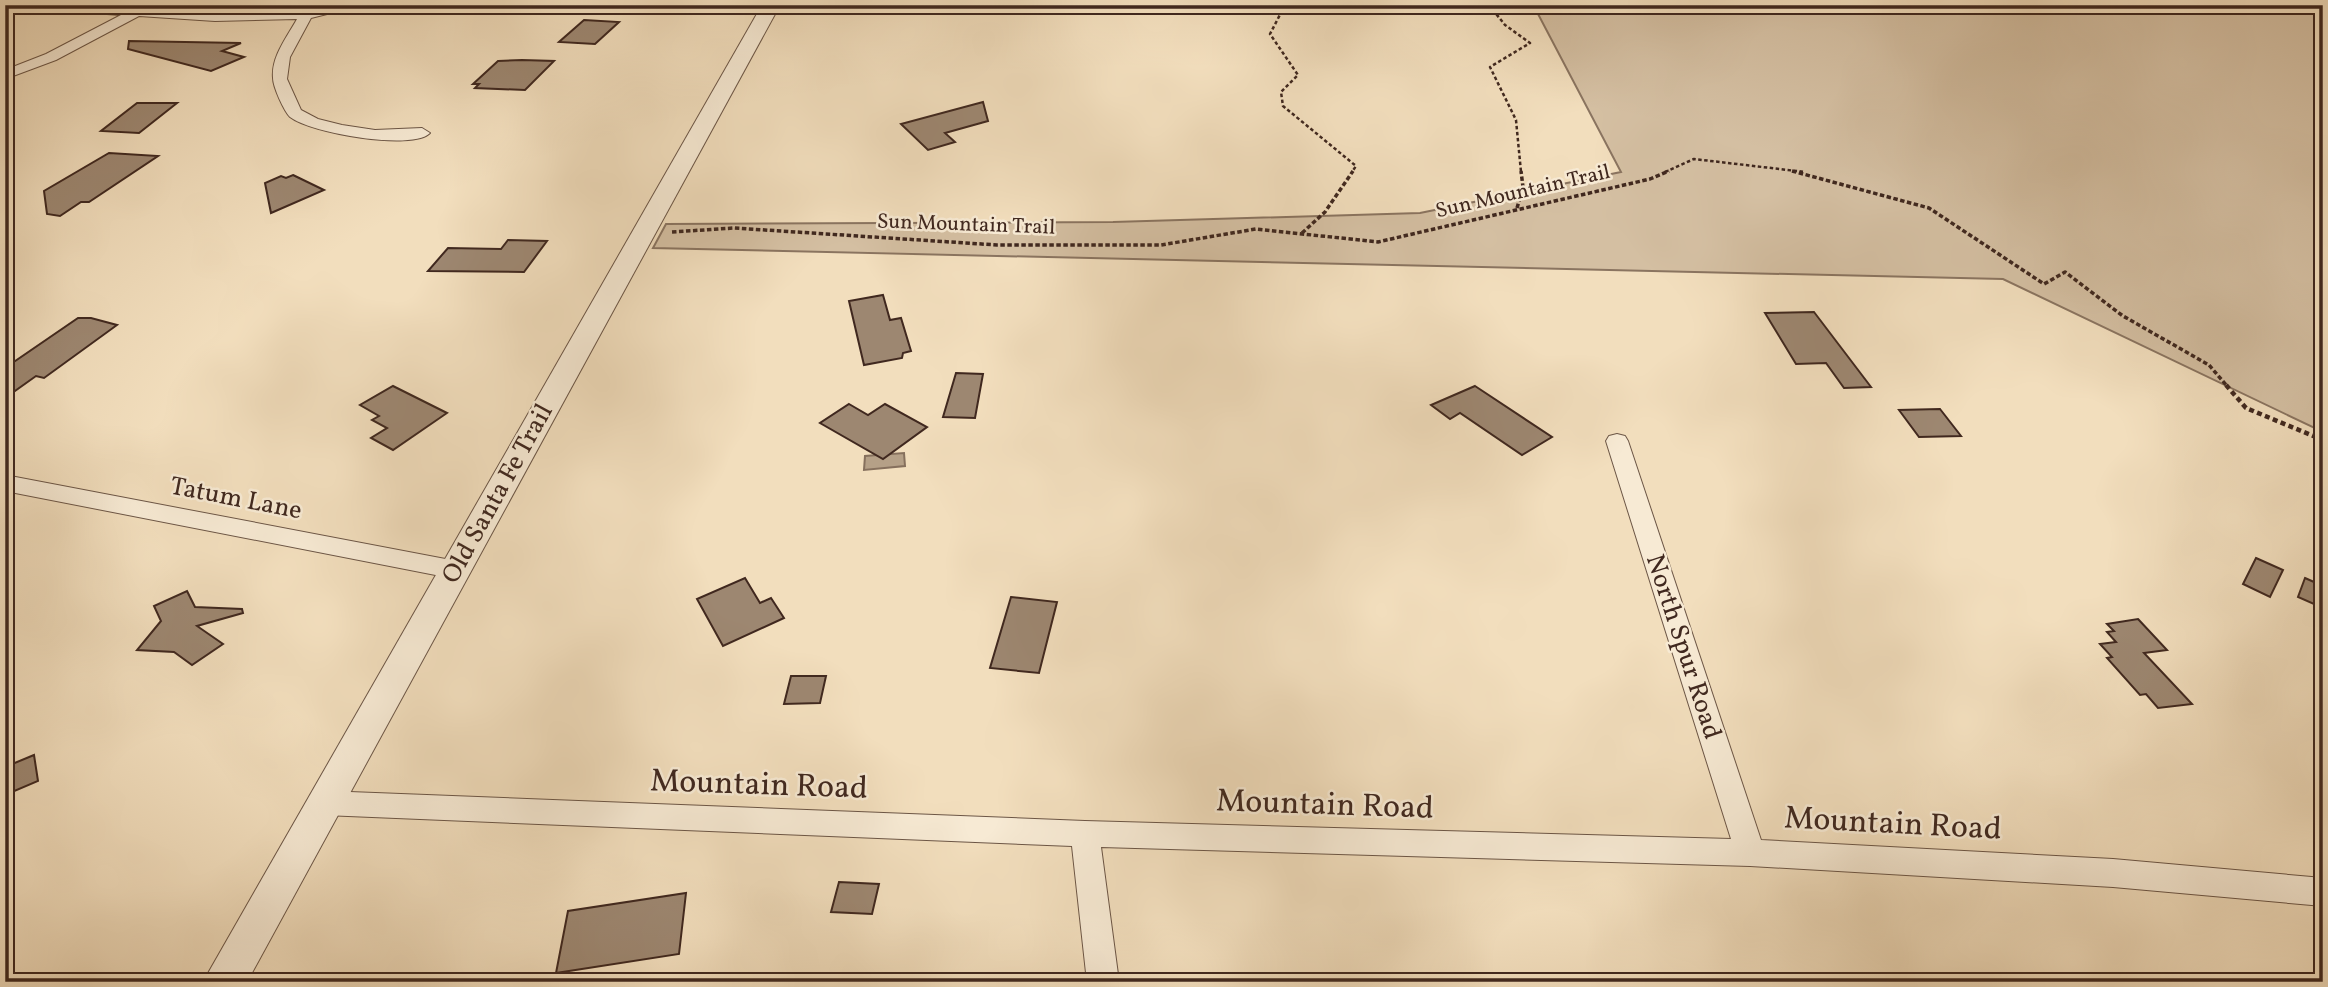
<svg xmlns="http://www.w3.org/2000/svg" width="2328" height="987" viewBox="0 0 2328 987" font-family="Vollkorn,serif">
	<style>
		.green { fill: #d4bfa2; stroke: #8a7460; stroke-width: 2 }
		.water { fill: #b5a087; stroke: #86705d; stroke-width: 2 }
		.building { fill: #9d8771; stroke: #40281f; stroke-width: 2 }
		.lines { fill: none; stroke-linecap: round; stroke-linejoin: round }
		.minor-casing { stroke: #6c5646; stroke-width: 2 }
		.tertiary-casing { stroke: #6c5646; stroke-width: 2 }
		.path-far2 { stroke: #40281f; stroke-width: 2.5; stroke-dasharray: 3.5 2.5; stroke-linecap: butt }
		.path-far1 { stroke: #40281f; stroke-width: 3.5; stroke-dasharray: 4.5 2.5; stroke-linecap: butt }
		.path { stroke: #40281f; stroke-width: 4.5; stroke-dasharray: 5 3.5; stroke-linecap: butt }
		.minor { fill: #f7ead4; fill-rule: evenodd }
		.tertiary { fill: #f7ead4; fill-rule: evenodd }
		.labels { text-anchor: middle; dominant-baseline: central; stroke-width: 5; stroke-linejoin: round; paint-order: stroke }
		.far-street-label { font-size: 21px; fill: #40281f; stroke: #f7ead4 }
		.street-label { font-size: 26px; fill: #40281f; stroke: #f7ead4 }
		.near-street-label { font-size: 32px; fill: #40281f; stroke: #f7ead4 }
	</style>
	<rect width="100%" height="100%" fill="#f2debd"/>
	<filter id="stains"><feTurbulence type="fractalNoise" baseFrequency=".00286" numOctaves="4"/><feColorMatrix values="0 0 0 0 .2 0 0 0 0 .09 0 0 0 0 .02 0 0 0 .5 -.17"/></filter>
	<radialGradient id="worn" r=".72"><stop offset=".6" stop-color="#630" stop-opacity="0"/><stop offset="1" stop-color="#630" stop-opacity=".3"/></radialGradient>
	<path class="green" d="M 1486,5 L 2323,5 L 2323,432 L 2003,279 L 653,248 L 666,224 L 1113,222 L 1420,213 L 1621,172 L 1537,12 L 1496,12 Z"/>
	<path class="water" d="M 904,453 L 905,466 L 864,470 L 865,456 Z"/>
	<g class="building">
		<path d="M 584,20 L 619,22 L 595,44 L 559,42 Z"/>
		<path d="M 129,41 L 241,43 L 222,51 L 244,57 L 211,71 L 128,49 Z"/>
		<path d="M 498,61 L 522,60 L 554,61 L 525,90 L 475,88 L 479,84 L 473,84 Z"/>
		<path d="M 983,102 L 988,121 L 945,133 L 955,142 L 928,150 L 901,124 Z"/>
		<path d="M 137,103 L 177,103 L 139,133 L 101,131 Z"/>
		<path d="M 109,153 L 158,156 L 89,202 L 81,202 L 60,216 L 47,214 L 44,191 Z"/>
		<path d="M 293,175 L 324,190 L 271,213 L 265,183 L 281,176 L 286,178 Z"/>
		<path d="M 508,240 L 547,241 L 524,272 L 428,271 L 448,248 L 501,249 Z"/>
		<path d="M 883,295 L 890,320 L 901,318 L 911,351 L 903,353 L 902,358 L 864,365 L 849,301 Z"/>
		<path d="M 1814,312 L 1871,387 L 1844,388 L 1826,363 L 1796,364 L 1765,313 Z"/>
		<path d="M 78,318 L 91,318 L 117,325 L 44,378 L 36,376 L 5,398 L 5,368 Z"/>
		<path d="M 956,373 L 983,374 L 975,418 L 943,417 Z"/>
		<path d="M 393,386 L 447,413 L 393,450 L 371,438 L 387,428 L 372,420 L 379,416 L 360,405 Z"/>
		<path d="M 1475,386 L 1552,437 L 1522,455 L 1460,413 L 1450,419 L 1431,405 Z"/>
		<path d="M 849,404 L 868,415 L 885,404 L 927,427 L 883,459 L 820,423 Z"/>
		<path d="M 1940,409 L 1961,436 L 1919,437 L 1899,410 Z"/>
		<path d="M 2256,558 L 2283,570 L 2270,597 L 2243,584 Z"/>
		<path d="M 745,578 L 760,603 L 771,598 L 784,618 L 723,646 L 697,599 Z"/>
		<path d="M 2305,578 L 2323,586 L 2323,608 L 2298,597 Z"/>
		<path d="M 187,591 L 195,607 L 242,609 L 243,613 L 197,626 L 223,644 L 192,665 L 174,652 L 137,650 L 161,621 L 154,606 Z"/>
		<path d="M 1011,597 L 1057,602 L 1039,673 L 990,668 Z"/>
		<path d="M 2138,619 L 2167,650 L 2144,653 L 2192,704 L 2158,708 L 2146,694 L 2140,695 L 2107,658 L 2112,657 L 2100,644 L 2116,642 L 2107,632 L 2114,631 L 2107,624 Z"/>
		<path d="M 791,676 L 826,676 L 820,703 L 784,704 Z"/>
		<path d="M 34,755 L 38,781 L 5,795 L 5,767 Z"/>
		<path d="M 839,882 L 879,884 L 872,914 L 831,912 Z"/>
		<path d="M 686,893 L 679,954 L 556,973 L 568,911 Z"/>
	</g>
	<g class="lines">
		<defs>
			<g id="minor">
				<path d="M 29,5 L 100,5 L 215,13 L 306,11 L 335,5 L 363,5 L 311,18 L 290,57 L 287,79 L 301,110 L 318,119 L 342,125 L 375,130 L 422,128 L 430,133 C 413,151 310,133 290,117 C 284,111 273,87 273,78 C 271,57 287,37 297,19 L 215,21 L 139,16 L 56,60 L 5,79 L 5,70 L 46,54 L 121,15 L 36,9 Z"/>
				<path d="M 1617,434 L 1625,436 L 1628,441 L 1761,840 L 2113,859 L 2323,878 L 2323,906 L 2113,887 L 1750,866 L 1101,847 L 1119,982 L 1087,982 L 1072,846 L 324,815 L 314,812 L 310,803 L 314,794 L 324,791 L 1085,821 L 1731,839 L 1606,441 L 1609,436 Z"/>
				<path d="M 5,475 L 456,561 L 465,564 L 468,570 L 465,576 L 456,579 L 5,491 Z"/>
			</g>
			<path id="tertiary" d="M 762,5 L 780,5 L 247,982 L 203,982 Z"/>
		</defs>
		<use href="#minor" class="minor-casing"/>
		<use href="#tertiary" class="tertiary-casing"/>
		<g class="path-far2">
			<path d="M 1285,5 L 1270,34 L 1298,75 L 1281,92 L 1283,106 L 1356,166 L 1352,172"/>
			<path d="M 1489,5 L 1505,25 L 1530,43 L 1490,67 L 1516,120 L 1521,172"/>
			<path d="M 1665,172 L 1694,159 L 1805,172"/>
		</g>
		<g class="path-far1">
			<path d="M 1792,171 L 1929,208 L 2044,284 L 2065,272 L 2123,316 L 2209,365 L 2227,386"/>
			<path d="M 1517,208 L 1523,187 L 1521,171"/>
			<path d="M 672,232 L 734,228 L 997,245 L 1161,245 L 1256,229 L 1378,242 L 1650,179 L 1669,171"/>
			<path d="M 1302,233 L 1325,212 L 1353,171"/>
		</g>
		<path class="path" d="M 2226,385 L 2246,408 L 2323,440"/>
		<use href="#minor" class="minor"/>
		<use href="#tertiary" class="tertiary"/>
	</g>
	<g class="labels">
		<g class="far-street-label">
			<text transform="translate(1523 192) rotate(-13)">Sun Mountain Trail</text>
			<text transform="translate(966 225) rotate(2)">Sun Mountain Trail</text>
		</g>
		<g class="street-label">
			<text transform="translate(498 494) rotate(-61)">Old Santa Fe Trail</text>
			<text transform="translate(236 499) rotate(11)">Tatum Lane</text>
			<text transform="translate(1683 647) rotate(72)">North Spur Road</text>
		</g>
		<g class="near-street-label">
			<text transform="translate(759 786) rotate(2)">Mountain Road</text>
			<text transform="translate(1325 806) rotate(2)">Mountain Road</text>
			<text transform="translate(1893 825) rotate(3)">Mountain Road</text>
		</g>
	</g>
	<rect width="2328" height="987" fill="none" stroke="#f2debd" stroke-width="28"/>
	<rect x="7" y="7" width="2314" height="973" fill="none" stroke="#40281f" stroke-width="3.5"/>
	<rect x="14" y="14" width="2300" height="959" fill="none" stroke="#40281f" stroke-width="2"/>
	<rect width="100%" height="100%" filter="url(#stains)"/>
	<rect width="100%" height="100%" fill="url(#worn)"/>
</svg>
